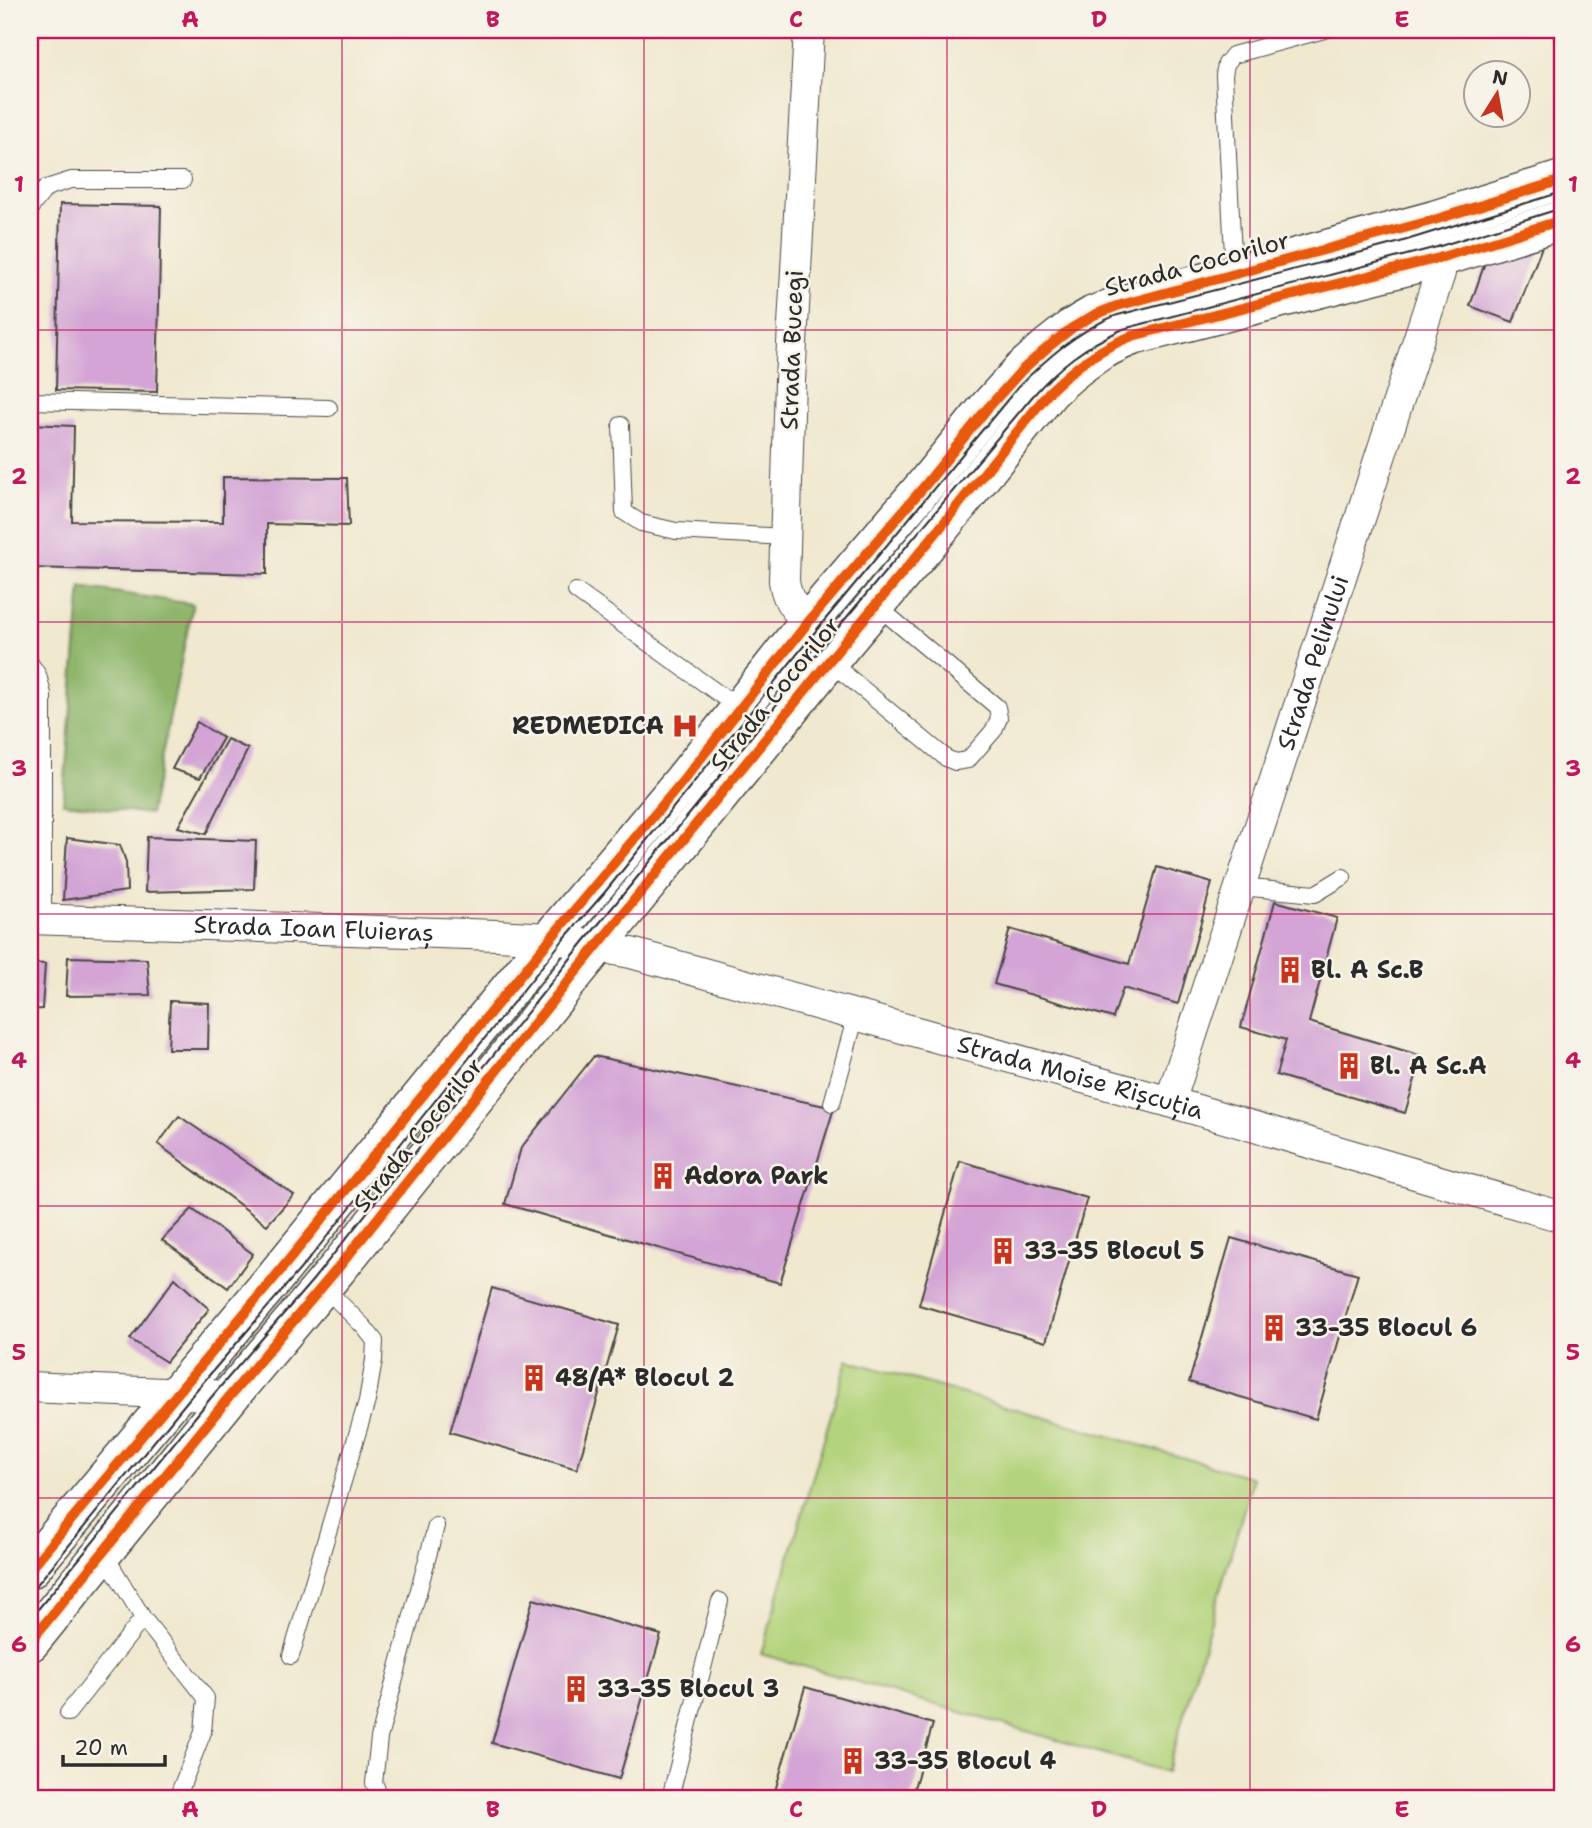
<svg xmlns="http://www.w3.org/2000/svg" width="1592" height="1828" viewBox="0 0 1592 1828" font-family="'Shantell Sans',sans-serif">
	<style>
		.green { fill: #b3d37b; stroke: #6f7f53; stroke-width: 2 }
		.forest { fill: #8eb56b; stroke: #5c704b; stroke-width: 2 }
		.building { fill: #d3a4d5 }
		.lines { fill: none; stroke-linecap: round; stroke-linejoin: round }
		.service-casing { stroke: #494744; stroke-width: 18 }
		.minor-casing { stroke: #494744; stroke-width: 32 }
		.secondary-casing { stroke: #494744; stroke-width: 41 }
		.service { stroke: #fff; stroke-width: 16 }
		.minor { stroke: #fff; stroke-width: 30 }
		.secondary { stroke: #fff; stroke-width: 38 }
		.tram { stroke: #2b2b2b; stroke-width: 2 }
		.cycleway-casing { stroke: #f7f3e8; stroke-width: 15 }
		.cycleway { stroke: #e8590c; stroke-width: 10 }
		.grid { fill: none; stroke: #c2185b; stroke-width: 2; stroke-opacity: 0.55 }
		.labels { text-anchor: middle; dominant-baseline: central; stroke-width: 5; stroke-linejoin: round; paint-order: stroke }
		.street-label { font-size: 24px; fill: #2b2b2b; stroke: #f7f3e8 }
		.poi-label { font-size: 24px; font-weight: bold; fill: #2b2b2b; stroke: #f7f3e8; text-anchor: start }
		.neatline { fill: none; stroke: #c2185b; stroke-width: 2.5 }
		.grid-label { font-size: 23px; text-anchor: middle; font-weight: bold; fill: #c2185b }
	</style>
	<rect width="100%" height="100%" fill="#f7f3e8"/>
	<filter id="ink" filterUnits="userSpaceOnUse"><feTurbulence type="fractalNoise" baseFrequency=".0143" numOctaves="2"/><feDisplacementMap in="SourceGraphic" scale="14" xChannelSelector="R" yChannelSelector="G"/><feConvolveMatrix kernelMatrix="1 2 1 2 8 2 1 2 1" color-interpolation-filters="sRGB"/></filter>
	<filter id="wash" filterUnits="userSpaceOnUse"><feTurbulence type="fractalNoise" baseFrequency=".00686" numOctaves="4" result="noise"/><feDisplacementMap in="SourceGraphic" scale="28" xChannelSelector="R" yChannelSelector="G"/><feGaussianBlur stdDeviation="1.57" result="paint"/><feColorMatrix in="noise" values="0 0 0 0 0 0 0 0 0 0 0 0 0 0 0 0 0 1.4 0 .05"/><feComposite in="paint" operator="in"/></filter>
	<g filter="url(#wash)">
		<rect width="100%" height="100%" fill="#f0e8cf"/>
		<path class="green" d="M 847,1360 L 1253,1478 L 1167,1772 L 761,1654 Z"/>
		<path class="forest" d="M 81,587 L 193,604 L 150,814 L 63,803 Z"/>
		<g id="blocks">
			<g class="building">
				<path d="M 60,204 L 161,206 L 157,392 L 56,390 Z"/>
				<path d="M 1543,244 L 1513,322 L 1470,306 L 1488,254 Z"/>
				<path d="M 30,424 L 74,426 L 72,521 L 223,522 L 223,477 L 347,478 L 349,526 L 267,524 L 267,574 L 30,568 Z"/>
				<path d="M 197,722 L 223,738 L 200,778 L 172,769 Z"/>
				<path d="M 227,739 L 248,749 L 206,834 L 178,827 Z"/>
				<path d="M 147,837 L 256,841 L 254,889 L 145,892 Z"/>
				<path d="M 67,838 L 120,845 L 126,862 L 127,891 L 63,900 Z"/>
				<path d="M 1157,867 L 1212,883 L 1178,1004 L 1123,988 L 1113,1018 L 994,984 L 1010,929 L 1129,964 Z"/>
				<path d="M 1275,901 L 1337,918 L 1309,1022 L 1422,1056 L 1405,1113 L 1276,1075 L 1286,1040 L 1241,1027 Z"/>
				<path d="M 68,957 L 147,959 L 150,995 L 66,996 Z"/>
				<path d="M 30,963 L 45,964 L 42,1009 L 30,1010 Z"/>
				<path d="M 170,1001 L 209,1003 L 208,1049 L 168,1049 Z"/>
				<path d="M 594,1056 L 834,1108 L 780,1283 L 505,1204 L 521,1148 Z"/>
				<path d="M 179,1116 L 294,1195 L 267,1225 L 158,1144 Z"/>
				<path d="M 960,1161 L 1087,1198 L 1046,1342 L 919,1305 Z"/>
				<path d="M 192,1209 L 253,1254 L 228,1288 L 162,1240 Z"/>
				<path d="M 1231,1238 L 1358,1274 L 1316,1419 L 1189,1382 Z"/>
				<path d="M 175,1278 L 209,1309 L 166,1362 L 130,1339 Z"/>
				<path d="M 492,1288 L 619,1325 L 577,1469 L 450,1432 Z"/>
				<path d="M 533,1599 L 661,1635 L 619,1779 L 492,1743 Z"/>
				<path d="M 805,1687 L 933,1724 L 911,1798 L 773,1798 Z"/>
			</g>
		</g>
	</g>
	<g filter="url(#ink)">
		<use href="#blocks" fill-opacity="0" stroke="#494744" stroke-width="2"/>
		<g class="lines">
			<defs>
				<g id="service">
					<path d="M 30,211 L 31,207 L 46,188 L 71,180 L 183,180"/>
					<path d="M 1234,275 L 1224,75 L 1226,64 L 1233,55 L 1324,30"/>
					<path d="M 30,401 L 329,408"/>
					<path d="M 621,425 L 624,512 L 641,523 L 676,531 L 786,537"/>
					<path d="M 576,591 L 740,709"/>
					<path d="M 829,661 L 946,758 L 955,762 L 968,760 L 994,730 L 999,718 L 997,707 L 876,605"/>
					<path d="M 30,663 L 38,675 L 43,694 L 43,920"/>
					<path d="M 1240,887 L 1315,894 L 1343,877"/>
					<path d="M 832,1103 L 856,1015"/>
					<path d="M 103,1552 L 143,1618 L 206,1698 L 203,1732 L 177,1798"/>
					<path d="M 291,1656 L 367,1401 L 374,1360 L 375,1341 L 364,1327 L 323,1286"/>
					<path d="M 68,1713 L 143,1618"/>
					<path d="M 381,1798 L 374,1783 L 379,1738 L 436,1526"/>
					<path d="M 670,1798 L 720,1601"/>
				</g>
				<g id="minor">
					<path d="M 809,30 L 790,381 L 784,581 C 788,611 805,616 827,633"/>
					<path id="s1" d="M 30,919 L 497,935 L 551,938 L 631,953 L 1170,1102 L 1562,1217"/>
					<path id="s2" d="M 1170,1102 L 1440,273 L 1436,239"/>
					<path d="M 30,1387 L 230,1396"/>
				</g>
				<g id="secondary">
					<path d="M 30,1569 L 275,1277 L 551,938 L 682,782 L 810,620 L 927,483 L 986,410 L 1022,370 L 1048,347 L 1072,328 L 1094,315 L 1117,306 L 1434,220 L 1562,180"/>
					<path d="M 30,1642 L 230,1396 L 338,1268 L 570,979 L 842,645 L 927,544 L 1050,391 C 1075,367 1100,348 1132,336 L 1439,258 L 1562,220"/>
				</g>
			</defs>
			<use href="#service" class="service-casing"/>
			<use href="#minor" class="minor-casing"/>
			<use href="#secondary" class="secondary-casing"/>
			<use href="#service" class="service"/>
			<use href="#minor" class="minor"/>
			<use href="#secondary" class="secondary"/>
			<g class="tram">
				<path d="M 30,1593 L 193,1394 L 309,1259 L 563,940 L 605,892 L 819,627 L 1018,387 C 1047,358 1075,333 1114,316 L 1397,243 L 1562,192"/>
				<path d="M 30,1619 L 214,1394 L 312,1281 L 583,943 L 696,806 L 831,636 L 1032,397 C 1060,365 1084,347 1123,329 L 1437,247 L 1562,208"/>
			</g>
			<defs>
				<g id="cycleway">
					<path d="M 30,1569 L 275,1277 L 551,938 L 682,782 L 810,620 L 927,483 L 986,410 L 1022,370 L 1048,347 L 1072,328 L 1094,315 L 1117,306 L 1434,220 L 1562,180"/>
					<path d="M 30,1642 L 230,1396 L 338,1268 L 570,979 L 842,645 L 927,544 L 1050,391 C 1075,367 1100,348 1132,336 L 1439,258 L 1562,220"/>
				</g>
			</defs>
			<use href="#cycleway" class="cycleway-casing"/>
			<use href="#cycleway" class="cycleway"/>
		</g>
	</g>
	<path class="grid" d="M 342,30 L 342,1798M 644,30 L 644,1798M 947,30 L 947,1798M 1250,30 L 1250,1798M 30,330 L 1562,330M 30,622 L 1562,622M 30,914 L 1562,914M 30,1206 L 1562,1206M 30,1498 L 1562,1498"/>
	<defs>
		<symbol id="hospital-bare" viewBox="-9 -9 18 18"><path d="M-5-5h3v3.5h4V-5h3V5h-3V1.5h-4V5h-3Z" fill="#c8321e" stroke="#f7f3e8" stroke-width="2.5" paint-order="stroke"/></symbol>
		<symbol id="building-bare" viewBox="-9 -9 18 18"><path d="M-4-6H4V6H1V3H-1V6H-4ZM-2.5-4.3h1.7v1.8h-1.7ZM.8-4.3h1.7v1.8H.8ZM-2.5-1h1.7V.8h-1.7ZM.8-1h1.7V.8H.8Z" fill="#c8321e" stroke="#f7f3e8" stroke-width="2.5" paint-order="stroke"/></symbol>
	</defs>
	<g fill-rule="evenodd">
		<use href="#hospital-bare" x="666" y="707" width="38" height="38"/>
		<use href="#building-bare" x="1271" y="951" width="38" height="38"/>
		<use href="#building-bare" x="1330" y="1047" width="38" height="38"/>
		<use href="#building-bare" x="644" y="1157" width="38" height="38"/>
		<use href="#building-bare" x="984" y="1232" width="38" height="38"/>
		<use href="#building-bare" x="1255" y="1309" width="38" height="38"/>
		<use href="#building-bare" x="515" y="1359" width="38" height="38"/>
		<use href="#building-bare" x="557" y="1670" width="38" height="38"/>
		<use href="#building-bare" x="834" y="1742" width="38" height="38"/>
	</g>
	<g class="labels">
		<g class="street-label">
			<text transform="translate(1197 264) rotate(-15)">Strada Cocorilor</text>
			<text transform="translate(792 350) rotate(-88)">Strada Bucegi</text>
			<text stroke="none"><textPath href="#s2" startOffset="462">Strada Pelinului</textPath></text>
			<text transform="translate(775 694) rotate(-51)">Strada Cocorilor</text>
			<text stroke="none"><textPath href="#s1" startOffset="284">Strada Ioan Fluieraș</textPath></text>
			<text stroke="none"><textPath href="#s1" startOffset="1069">Strada Moise Rișcuția</textPath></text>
			<text transform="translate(418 1135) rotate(-51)">Strada Cocorilor</text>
		</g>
		<g class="poi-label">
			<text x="664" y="726" text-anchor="end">REDMEDICA</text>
			<text x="1311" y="970">Bl. A Sc.B</text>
			<text x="1370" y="1066">Bl. A Sc.A</text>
			<text x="684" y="1176">Adora Park</text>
			<text x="1024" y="1251">33-35 Blocul 5</text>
			<text x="1295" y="1328">33-35 Blocul 6</text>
			<text x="555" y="1378">48/A* Blocul 2</text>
			<text x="597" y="1689">33-35 Blocul 3</text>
			<text x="874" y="1761">33-35 Blocul 4</text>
		</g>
	</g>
	<rect width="1592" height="1828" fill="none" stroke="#f7f3e8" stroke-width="77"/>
	<g transform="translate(1497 94) rotate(11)"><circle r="33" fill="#f7f3e8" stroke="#a5a39c" stroke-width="2"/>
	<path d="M0-5L12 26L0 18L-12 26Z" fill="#c8321e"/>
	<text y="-10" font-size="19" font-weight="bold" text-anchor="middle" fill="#2b2b2b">N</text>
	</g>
	<path d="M63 1755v10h102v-10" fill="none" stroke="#2b2b2b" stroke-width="3.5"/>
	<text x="74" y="1755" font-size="21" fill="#2b2b2b" stroke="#f7f3e8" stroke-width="5" paint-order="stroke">20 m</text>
	<rect x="38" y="38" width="1516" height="1752" class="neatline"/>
	<g class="grid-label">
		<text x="190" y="27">A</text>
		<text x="493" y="27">B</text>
		<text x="796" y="27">C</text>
		<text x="1099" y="27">D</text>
		<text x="1402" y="27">E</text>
		<text x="19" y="192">1</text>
		<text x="1573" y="192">1</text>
		<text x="19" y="484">2</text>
		<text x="1573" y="484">2</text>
		<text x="19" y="776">3</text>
		<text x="1573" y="776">3</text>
		<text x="19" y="1068">4</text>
		<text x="1573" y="1068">4</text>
		<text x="19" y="1360">5</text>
		<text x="1573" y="1360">5</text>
		<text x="19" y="1652">6</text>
		<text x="1573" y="1652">6</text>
		<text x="190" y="1817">A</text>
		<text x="493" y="1817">B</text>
		<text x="796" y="1817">C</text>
		<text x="1099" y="1817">D</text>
		<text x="1402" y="1817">E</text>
	</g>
</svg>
